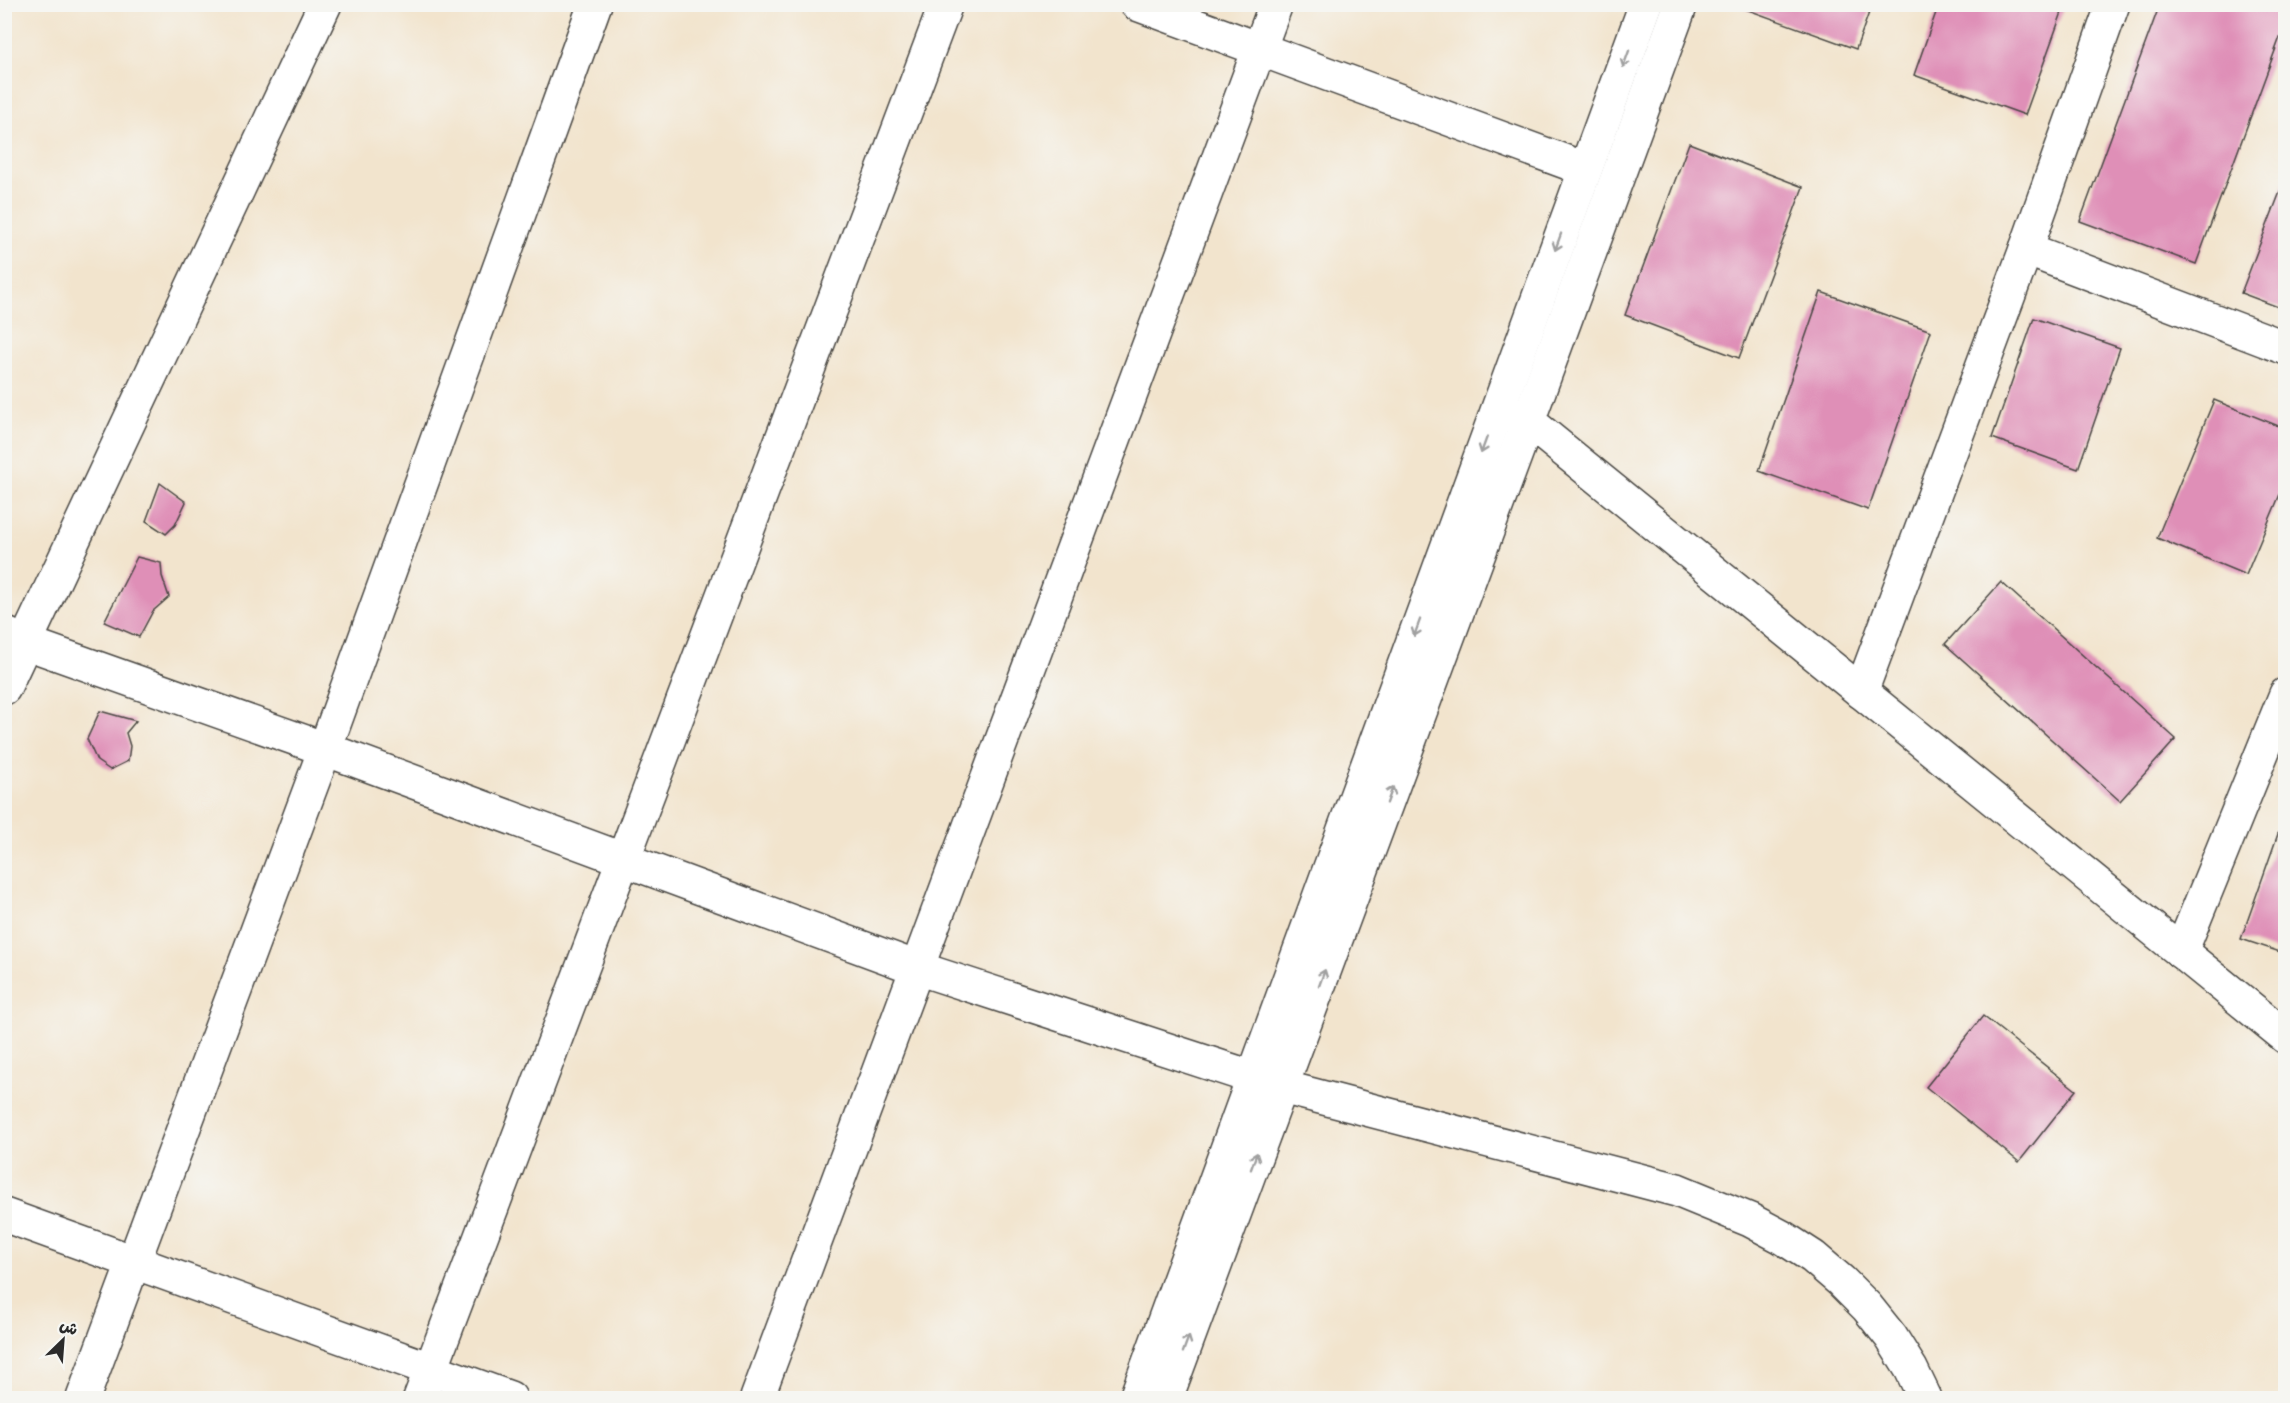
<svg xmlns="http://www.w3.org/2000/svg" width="2290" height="1403" viewBox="0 0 2290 1403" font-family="'Shantell Sans','Playpen Sans Arabic',sans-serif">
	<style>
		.building { fill: #df8fb7 }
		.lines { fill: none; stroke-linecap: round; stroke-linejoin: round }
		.minor-casing { stroke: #494743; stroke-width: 36 }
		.tertiary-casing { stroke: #494743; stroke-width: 36 }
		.minor { stroke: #fff; stroke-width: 33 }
		.tertiary { stroke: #fff; stroke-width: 33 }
		.oneway { stroke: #a0a0a0 }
	</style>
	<rect width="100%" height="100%" fill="#f6f6f2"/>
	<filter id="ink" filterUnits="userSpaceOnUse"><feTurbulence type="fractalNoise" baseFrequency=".0167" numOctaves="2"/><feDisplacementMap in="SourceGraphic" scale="12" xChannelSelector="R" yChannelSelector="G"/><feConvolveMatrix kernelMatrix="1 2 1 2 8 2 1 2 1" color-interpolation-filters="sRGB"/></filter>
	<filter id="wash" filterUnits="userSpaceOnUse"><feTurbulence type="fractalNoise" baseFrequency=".008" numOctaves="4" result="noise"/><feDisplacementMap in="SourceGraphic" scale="24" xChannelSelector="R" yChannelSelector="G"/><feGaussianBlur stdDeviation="1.35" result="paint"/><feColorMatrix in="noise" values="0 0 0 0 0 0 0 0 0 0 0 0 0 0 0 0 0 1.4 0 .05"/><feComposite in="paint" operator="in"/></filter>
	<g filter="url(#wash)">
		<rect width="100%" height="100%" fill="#f2e4cd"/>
		<g id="blocks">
			<g class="building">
				<path d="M 1741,4 L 1872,4 L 1856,49 L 1740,7 Z"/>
				<path d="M 1939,4 L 2065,4 L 2025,115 L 1914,75 Z"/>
				<path d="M 2160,4 L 2286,4 L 2286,21 L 2196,264 L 2080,221 Z"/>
				<path d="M 1689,143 L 1803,187 L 1739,358 L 1625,315 Z"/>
				<path d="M 2285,179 L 2286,179 L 2286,310 L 2241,293 Z"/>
				<path d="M 1821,292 L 1931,331 L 1868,510 L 1759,471 Z"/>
				<path d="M 2034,318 L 2120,348 L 2078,469 L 1992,438 Z"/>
				<path d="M 2214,400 L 2286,429 L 2286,480 L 2246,575 L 2157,538 Z"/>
				<path d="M 160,483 L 186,502 L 175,525 L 166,534 L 146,521 Z"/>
				<path d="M 137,557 L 161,563 L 162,576 L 169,597 L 153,611 L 139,637 L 104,622 Z"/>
				<path d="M 2001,582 L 2176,739 L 2120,801 L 1945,644 Z"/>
				<path d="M 100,711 L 136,721 L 126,733 L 130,746 L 128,761 L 110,770 L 97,761 L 87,739 Z"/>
				<path d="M 2285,814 L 2286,814 L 2286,954 L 2241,939 Z"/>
				<path d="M 1983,1016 L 2076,1090 L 2019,1162 L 1926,1087 Z"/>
			</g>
		</g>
	</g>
	<g filter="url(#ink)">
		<use href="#blocks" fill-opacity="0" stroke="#494743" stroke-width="1.5"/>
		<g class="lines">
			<defs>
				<g id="minor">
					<path d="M 1137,4 L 1585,169"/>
					<path d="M 2026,249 L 2286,348"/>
					<path d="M 1504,410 L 1528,421 L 2286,1037"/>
					<path d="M 4,633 L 24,642 L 325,749 L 917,968 L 1282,1087 L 1677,1190 L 1750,1220 L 1782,1237 L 1813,1257 L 1841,1281 L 1867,1307 L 1891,1337 L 1911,1369 L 1925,1398"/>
					<path d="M 4,688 L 325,4"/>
					<path d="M 1861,692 L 2026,249 L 2113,4"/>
					<path d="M 2181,952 L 2286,694"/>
					<path d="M 4,1215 L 510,1398"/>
					<path d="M 83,1398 L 325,749 L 595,4"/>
					<path d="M 420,1398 L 946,4"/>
					<path d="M 757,1398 L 1276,4"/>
				</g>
				<g id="tertiary">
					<path d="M 1136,1398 L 1646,4"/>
					<path d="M 1166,1398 L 1528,421 L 1681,4"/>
				</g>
			</defs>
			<use href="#minor" class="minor-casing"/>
			<use href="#tertiary" class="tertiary-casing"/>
			<use href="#minor" class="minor"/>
			<use href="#tertiary" class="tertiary"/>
		</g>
		<defs><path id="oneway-shaft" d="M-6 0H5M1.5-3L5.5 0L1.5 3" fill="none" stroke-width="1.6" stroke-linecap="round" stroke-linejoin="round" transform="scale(1.5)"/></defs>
		<g class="oneway">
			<use href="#oneway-shaft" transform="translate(1626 59) rotate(110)"/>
			<use href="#oneway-shaft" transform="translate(1558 242) rotate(110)"/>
			<use href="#oneway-shaft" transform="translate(1484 445) rotate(110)"/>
			<use href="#oneway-shaft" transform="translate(1417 628) rotate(110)"/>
			<use href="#oneway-shaft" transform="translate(1390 795) rotate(-70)"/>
			<use href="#oneway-shaft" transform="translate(1322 978) rotate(-70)"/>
			<use href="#oneway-shaft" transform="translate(1254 1161) rotate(-70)"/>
			<use href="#oneway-shaft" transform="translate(1186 1344) rotate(-70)"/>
		</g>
	</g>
	<rect width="2290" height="1403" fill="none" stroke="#f6f6f2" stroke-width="24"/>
	<g transform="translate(63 1340) rotate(25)" stroke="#f6f6f2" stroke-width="4.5" paint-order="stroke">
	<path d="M0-4.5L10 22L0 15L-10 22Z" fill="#2b2b2b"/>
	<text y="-9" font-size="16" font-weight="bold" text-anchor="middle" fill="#2b2b2b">ش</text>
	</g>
</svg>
